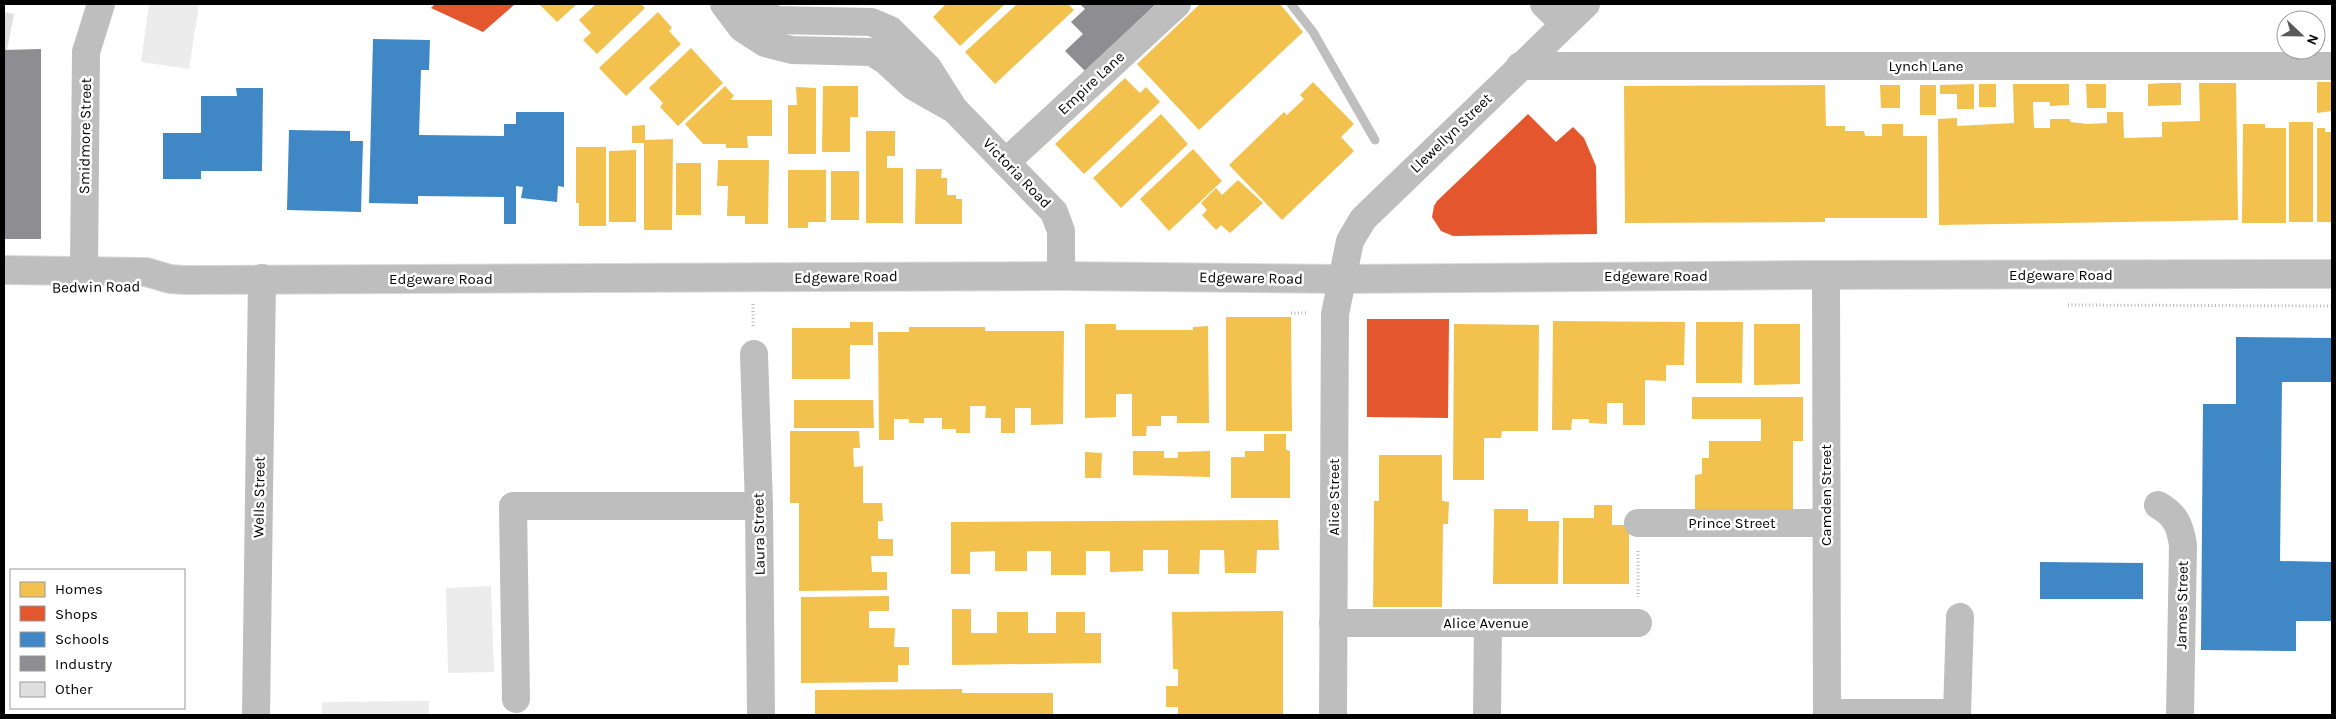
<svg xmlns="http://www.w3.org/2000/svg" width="2336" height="719" viewBox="0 0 2336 719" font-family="Karla,sans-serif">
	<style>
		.green { fill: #ececec }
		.homes { fill: #f2c14e }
		.shops { fill: #e4572e }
		.schools { fill: #3f88c5 }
		.industry { fill: #8d8d92 }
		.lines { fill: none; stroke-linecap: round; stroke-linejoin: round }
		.stream { stroke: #bfbfbf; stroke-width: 9 }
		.building { fill: #dfdfdf }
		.major-casing { stroke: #dbdbdb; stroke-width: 30 }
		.path { stroke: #b9b9b9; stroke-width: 3; stroke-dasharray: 1 2.5; stroke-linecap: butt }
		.minor { stroke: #bebebe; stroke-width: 28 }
		.major { stroke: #bebebe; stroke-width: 28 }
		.labels { text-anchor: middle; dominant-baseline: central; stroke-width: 5; stroke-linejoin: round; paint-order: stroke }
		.street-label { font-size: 15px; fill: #000; stroke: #fff }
	</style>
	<rect width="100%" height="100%" fill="#fff"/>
	<g class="green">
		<path d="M 149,4 L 199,4 L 189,69 L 141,62 Z"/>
		<path d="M 491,586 L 494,672 L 448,673 L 446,588 Z"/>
		<path d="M 429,701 L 429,715 L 322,715 L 322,702 Z"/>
	</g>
	<g class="homes">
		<path d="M 539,4 L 577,4 L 557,22 Z"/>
		<path d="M 596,4 L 641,4 L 645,8 L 597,54 L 583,40 L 591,33 L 579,20 Z"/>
		<path d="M 946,4 L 1005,4 L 960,46 L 933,17 Z"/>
		<path d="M 1017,4 L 1068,4 L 1074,10 L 995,84 L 965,52 Z"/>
		<path d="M 1200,4 L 1280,4 L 1303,32 L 1199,130 L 1137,64 Z"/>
		<path d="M 658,12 L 672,28 L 669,31 L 681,44 L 626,96 L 599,68 Z"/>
		<path d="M 691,48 L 723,83 L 678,126 L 660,107 L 663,103 L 649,88 Z"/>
		<path d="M 1125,78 L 1140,93 L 1146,87 L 1160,102 L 1084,174 L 1055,144 Z"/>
		<path d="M 1313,82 L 1354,124 L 1341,137 L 1354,151 L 1282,220 L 1229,165 L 1284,112 L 1287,115 L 1304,99 L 1300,95 Z"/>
		<path d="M 2317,82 L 2332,82 L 2332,111 L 2317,113 Z"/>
		<path d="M 2163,83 L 2181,83 L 2181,105 L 2148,106 L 2148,84 Z"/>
		<path d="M 2199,83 L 2236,83 L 2238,220 L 1939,225 L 1938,119 L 1957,118 L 1957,126 L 2014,123 L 2013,84 L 2069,84 L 2069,105 L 2050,106 L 2050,102 L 2033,102 L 2034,128 L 2050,128 L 2050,119 L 2070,119 L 2070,122 L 2088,124 L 2107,123 L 2107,112 L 2123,112 L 2124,138 L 2162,137 L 2162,122 L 2200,121 Z"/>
		<path d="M 1974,84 L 1974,109 L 1957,109 L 1957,94 L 1940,94 L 1940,85 Z"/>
		<rect x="1979" y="84" width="17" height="23"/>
		<path d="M 2086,84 L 2106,84 L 2106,108 L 2087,108 Z"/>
		<path d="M 1825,85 L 1826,126 L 1845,126 L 1845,131 L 1864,131 L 1865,136 L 1882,136 L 1882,124 L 1903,124 L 1903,136 L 1927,136 L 1927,218 L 1825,218 L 1825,222 L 1625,223 L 1624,86 Z"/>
		<path d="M 1880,85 L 1900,85 L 1900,108 L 1881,108 Z"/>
		<rect x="1920" y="85" width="16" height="30"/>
		<path d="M 725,86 L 734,96 L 730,100 L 772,100 L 772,136 L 747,136 L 748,148 L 726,148 L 726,144 L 703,144 L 685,124 Z"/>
		<path d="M 823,86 L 858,86 L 858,117 L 850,117 L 850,152 L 822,152 Z"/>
		<path d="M 796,87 L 816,88 L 816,154 L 788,154 L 788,105 L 797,105 Z"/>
		<path d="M 1161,114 L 1188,144 L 1121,208 L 1093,178 Z"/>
		<rect x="2289" y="122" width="24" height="100"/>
		<path d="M 2243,124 L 2265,124 L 2265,128 L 2286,128 L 2286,223 L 2242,223 Z"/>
		<path d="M 645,125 L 645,140 L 673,139 L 672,230 L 644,230 L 644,143 L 632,143 L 632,126 Z"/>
		<path d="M 2317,128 L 2325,128 L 2325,132 L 2332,132 L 2332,222 L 2317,222 Z"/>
		<path d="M 866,131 L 895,131 L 895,156 L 887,156 L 887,168 L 903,168 L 903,223 L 866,223 Z"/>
		<path d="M 576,147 L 606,147 L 606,226 L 579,226 L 579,203 L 576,203 Z"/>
		<path d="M 1193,149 L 1222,181 L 1169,231 L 1140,199 Z"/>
		<path d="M 636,150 L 636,222 L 609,222 L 609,151 Z"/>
		<path d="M 718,160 L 769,160 L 768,224 L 745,224 L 745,216 L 727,216 L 728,186 L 717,186 Z"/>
		<rect x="676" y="163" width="25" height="52"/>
		<path d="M 916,169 L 942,169 L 941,178 L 947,178 L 947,195 L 956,195 L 956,199 L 962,199 L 962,224 L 915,224 Z"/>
		<path d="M 788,170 L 826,170 L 826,222 L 808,222 L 808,228 L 788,228 Z"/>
		<rect x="831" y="171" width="28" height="49"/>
		<path d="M 1238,180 L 1263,203 L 1230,233 L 1221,225 L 1216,230 L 1202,215 L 1207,210 L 1201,203 L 1216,188 L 1222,195 Z"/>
		<path d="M 1226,317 L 1291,317 L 1292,431 L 1226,431 Z"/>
		<path d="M 1553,321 L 1685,322 L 1684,365 L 1666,365 L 1666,381 L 1645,380 L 1645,425 L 1623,425 L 1623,403 L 1607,403 L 1607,424 L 1589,423 L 1589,419 L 1572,419 L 1571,430 L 1552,430 Z"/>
		<path d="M 850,322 L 873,322 L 873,345 L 850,345 L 850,379 L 792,379 L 792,328 L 850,328 Z"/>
		<path d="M 1696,322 L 1743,322 L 1742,383 L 1696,383 Z"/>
		<path d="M 1085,324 L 1116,324 L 1116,330 L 1193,330 L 1193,327 L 1208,326 L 1209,423 L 1177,423 L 1177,416 L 1161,416 L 1161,426 L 1147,426 L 1146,436 L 1132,436 L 1132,394 L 1116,394 L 1116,417 L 1085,418 Z"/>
		<path d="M 1454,324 L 1539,325 L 1538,431 L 1502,431 L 1501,438 L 1484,438 L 1484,480 L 1453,480 Z"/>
		<path d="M 1754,324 L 1800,324 L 1800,384 L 1754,385 Z"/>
		<path d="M 909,327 L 985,327 L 985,331 L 1064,331 L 1063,424 L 1031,425 L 1031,408 L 1015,408 L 1015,433 L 1001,433 L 1001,418 L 985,418 L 986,406 L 970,406 L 970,433 L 956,433 L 956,429 L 942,429 L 942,418 L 924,418 L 924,423 L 909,423 L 909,419 L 894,419 L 894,440 L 879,440 L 878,332 L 909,332 Z"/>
		<path d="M 1692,397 L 1803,397 L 1803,441 L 1793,441 L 1793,510 L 1695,510 L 1695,475 L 1702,474 L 1702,458 L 1709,458 L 1709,441 L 1761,441 L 1761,419 L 1692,419 Z"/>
		<path d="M 794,400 L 873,400 L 874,428 L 794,428 Z"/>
		<path d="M 790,431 L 859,431 L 860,448 L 853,448 L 854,467 L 863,466 L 863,503 L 882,503 L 883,521 L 878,521 L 878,539 L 893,539 L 893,556 L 871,556 L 872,572 L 887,572 L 887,590 L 799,591 L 799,503 L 790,503 Z"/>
		<path d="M 1264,434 L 1286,434 L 1286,450 L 1290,451 L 1290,498 L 1231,498 L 1231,457 L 1245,457 L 1245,451 L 1264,451 Z"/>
		<path d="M 1133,451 L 1164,451 L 1164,458 L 1178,458 L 1178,452 L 1210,451 L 1210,477 L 1133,475 Z"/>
		<path d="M 1085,452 L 1102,453 L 1101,478 L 1085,478 Z"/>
		<path d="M 1379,455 L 1442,455 L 1442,501 L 1449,502 L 1448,524 L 1443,524 L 1442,607 L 1373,607 L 1374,501 L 1379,501 Z"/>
		<path d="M 1594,505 L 1612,505 L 1612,525 L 1629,525 L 1629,584 L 1563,584 L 1563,518 L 1594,518 Z"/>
		<path d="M 1494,509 L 1528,509 L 1528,521 L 1559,521 L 1558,584 L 1493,584 Z"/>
		<path d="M 1278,520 L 1279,550 L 1257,550 L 1256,573 L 1225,573 L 1224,550 L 1200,550 L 1199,574 L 1168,574 L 1168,550 L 1143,550 L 1143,571 L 1110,572 L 1110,551 L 1086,551 L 1086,575 L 1051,575 L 1051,551 L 1027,551 L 1027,571 L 995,571 L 995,551 L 970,552 L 970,574 L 951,574 L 951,522 Z"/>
		<path d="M 889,596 L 889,611 L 869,611 L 869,628 L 895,628 L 894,647 L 909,647 L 909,665 L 898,665 L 898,682 L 801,683 L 801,597 Z"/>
		<path d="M 952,609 L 971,609 L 971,633 L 997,633 L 997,612 L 1028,612 L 1028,633 L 1056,633 L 1056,612 L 1085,612 L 1085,633 L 1101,633 L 1101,663 L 952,665 Z"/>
		<path d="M 1283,611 L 1283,715 L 1178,715 L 1178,707 L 1166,707 L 1166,686 L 1178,686 L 1178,669 L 1173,669 L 1172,612 Z"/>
		<path d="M 962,689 L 962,693 L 1053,693 L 1053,715 L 815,715 L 815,690 Z"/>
	</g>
	<g class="shops">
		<path d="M 435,4 L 515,4 L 483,32 L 431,8 Z"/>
		<path d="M 1528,114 L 1556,142 L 1573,127 L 1584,138 L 1596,166 L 1597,234 L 1453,236 L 1441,231 L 1432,217 L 1434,206 L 1437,201 Z"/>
		<path d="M 1367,319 L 1449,319 L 1448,418 L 1367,417 Z"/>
	</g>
	<g class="schools">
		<path d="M 373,39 L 430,40 L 429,70 L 421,70 L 419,135 L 504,136 L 504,124 L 516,124 L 516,112 L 564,112 L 564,187 L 558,186 L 557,202 L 521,198 L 523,187 L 516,186 L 516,224 L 504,224 L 504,197 L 418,196 L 418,204 L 369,203 Z"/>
		<path d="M 236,88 L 263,88 L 262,171 L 201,171 L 201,179 L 163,179 L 163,133 L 201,133 L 201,96 L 237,96 Z"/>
		<path d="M 289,130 L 350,131 L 350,141 L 363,141 L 361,212 L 287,210 Z"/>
		<path d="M 2236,337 L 2332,338 L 2332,382 L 2282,382 L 2280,561 L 2332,562 L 2332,621 L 2296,621 L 2296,651 L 2201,650 L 2203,404 L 2236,404 Z"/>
		<path d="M 2040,562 L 2143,563 L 2143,599 L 2040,599 Z"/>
	</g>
	<g class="industry">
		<path d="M 1080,4 L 1156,4 L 1085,71 L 1065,51 L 1083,34 L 1071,22 L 1085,9 Z"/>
		<path d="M 41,49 L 41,239 L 4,239 L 4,50 Z"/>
	</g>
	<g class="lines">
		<path class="stream" d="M 1291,4 L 1313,32 L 1375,140"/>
	</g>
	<path class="building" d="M 4,12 L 14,14 L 7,50 L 4,50 Z"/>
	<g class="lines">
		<defs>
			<path id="major" d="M 4,270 L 146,272 L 170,279 L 184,280 L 1061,276 L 1341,279 L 1802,275 L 2332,274"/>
		</defs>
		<use href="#major" class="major-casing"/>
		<g class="path">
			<path d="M 753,304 L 753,327"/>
			<path d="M 2068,305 L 2332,306"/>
			<path d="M 1291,313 L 1307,313"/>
			<path d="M 1638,551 L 1638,597"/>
		</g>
		<g class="minor">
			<path d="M 724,4 L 742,28 L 765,43 L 792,50 L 872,52 L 886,61 L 913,86 L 950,107"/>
			<path d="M 743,4 L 777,20 L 871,22 L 890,30 L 928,68 L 954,109 L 1054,212 L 1061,231 L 1061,276"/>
			<path d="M 1544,4 L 1564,24"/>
			<path d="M 1520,66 L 2332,66"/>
			<path d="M 1006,162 L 1177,4"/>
			<path d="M 84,271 L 86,52 L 101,4"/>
			<path d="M 1826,275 L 1827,715"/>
			<path d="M 754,354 L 759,506 L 761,715"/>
			<path d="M 2158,505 C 2176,515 2180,526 2183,545 L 2180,715"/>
			<path d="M 1638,523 L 1826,523"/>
			<path d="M 1333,623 L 1638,623"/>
			<path d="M 516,699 L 513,506 L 759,506"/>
			<path d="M 1827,713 L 1957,713 L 1960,617"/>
			<path d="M 256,715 L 262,278"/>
			<path d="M 1333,715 L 1335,314 L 1350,241 L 1363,219 L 1586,4"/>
			<path d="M 1487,715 L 1488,623"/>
		</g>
		<use href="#major" class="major"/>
	</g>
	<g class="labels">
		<g class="street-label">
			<text x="1926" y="66">Lynch Lane</text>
			<text transform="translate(1091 83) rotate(-43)">Empire Lane</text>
			<text transform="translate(1451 133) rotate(-44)">Llewellyn Street</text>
			<text transform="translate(85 136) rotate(-89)">Smidmore Street</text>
			<text transform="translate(1017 173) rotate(46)">Victoria Road</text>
			<text x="2061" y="275">Edgeware Road</text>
			<text x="1656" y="276">Edgeware Road</text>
			<text transform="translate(846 277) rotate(-1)">Edgeware Road</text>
			<text transform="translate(1251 278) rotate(1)">Edgeware Road</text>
			<text x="441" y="279">Edgeware Road</text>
			<text transform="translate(96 287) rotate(-1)">Bedwin Road</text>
			<text transform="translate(1826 495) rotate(-90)">Camden Street</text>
			<text transform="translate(259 497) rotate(-89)">Wells Street</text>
			<text transform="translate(1334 497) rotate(-90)">Alice Street</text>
			<text x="1732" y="523">Prince Street</text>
			<text transform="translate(759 534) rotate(-91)">Laura Street</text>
			<text transform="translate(2182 605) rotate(-89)">James Street</text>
			<text x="1486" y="623">Alice Avenue</text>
		</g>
	</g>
	<rect width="2336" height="719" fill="none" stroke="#000000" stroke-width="10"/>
	<rect x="10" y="569" width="175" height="140" fill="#ffffff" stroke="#999999"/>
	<rect x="20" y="582" width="25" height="15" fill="#f2c14e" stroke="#999999"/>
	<text x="55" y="594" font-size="15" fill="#000000">Homes</text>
	<rect x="20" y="606" width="25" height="15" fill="#e4572e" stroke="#999999"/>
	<text x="55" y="619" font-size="15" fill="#000000">Shops</text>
	<rect x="20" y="632" width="25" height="15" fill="#3f88c5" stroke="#999999"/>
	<text x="55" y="644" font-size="15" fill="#000000">Schools</text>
	<rect x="20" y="656" width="25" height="15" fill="#8d8d92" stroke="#999999"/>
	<text x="55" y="669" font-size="15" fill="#000000">Industry</text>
	<rect x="20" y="682" width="25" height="15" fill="#dfdfdf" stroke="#999999"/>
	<text x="55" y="694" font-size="15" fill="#000000">Other</text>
	<g transform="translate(2301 35) rotate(112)"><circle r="24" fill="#ffffff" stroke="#999999"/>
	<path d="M0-4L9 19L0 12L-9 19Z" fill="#595959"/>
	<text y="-8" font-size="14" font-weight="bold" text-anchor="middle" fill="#000000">N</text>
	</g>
</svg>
